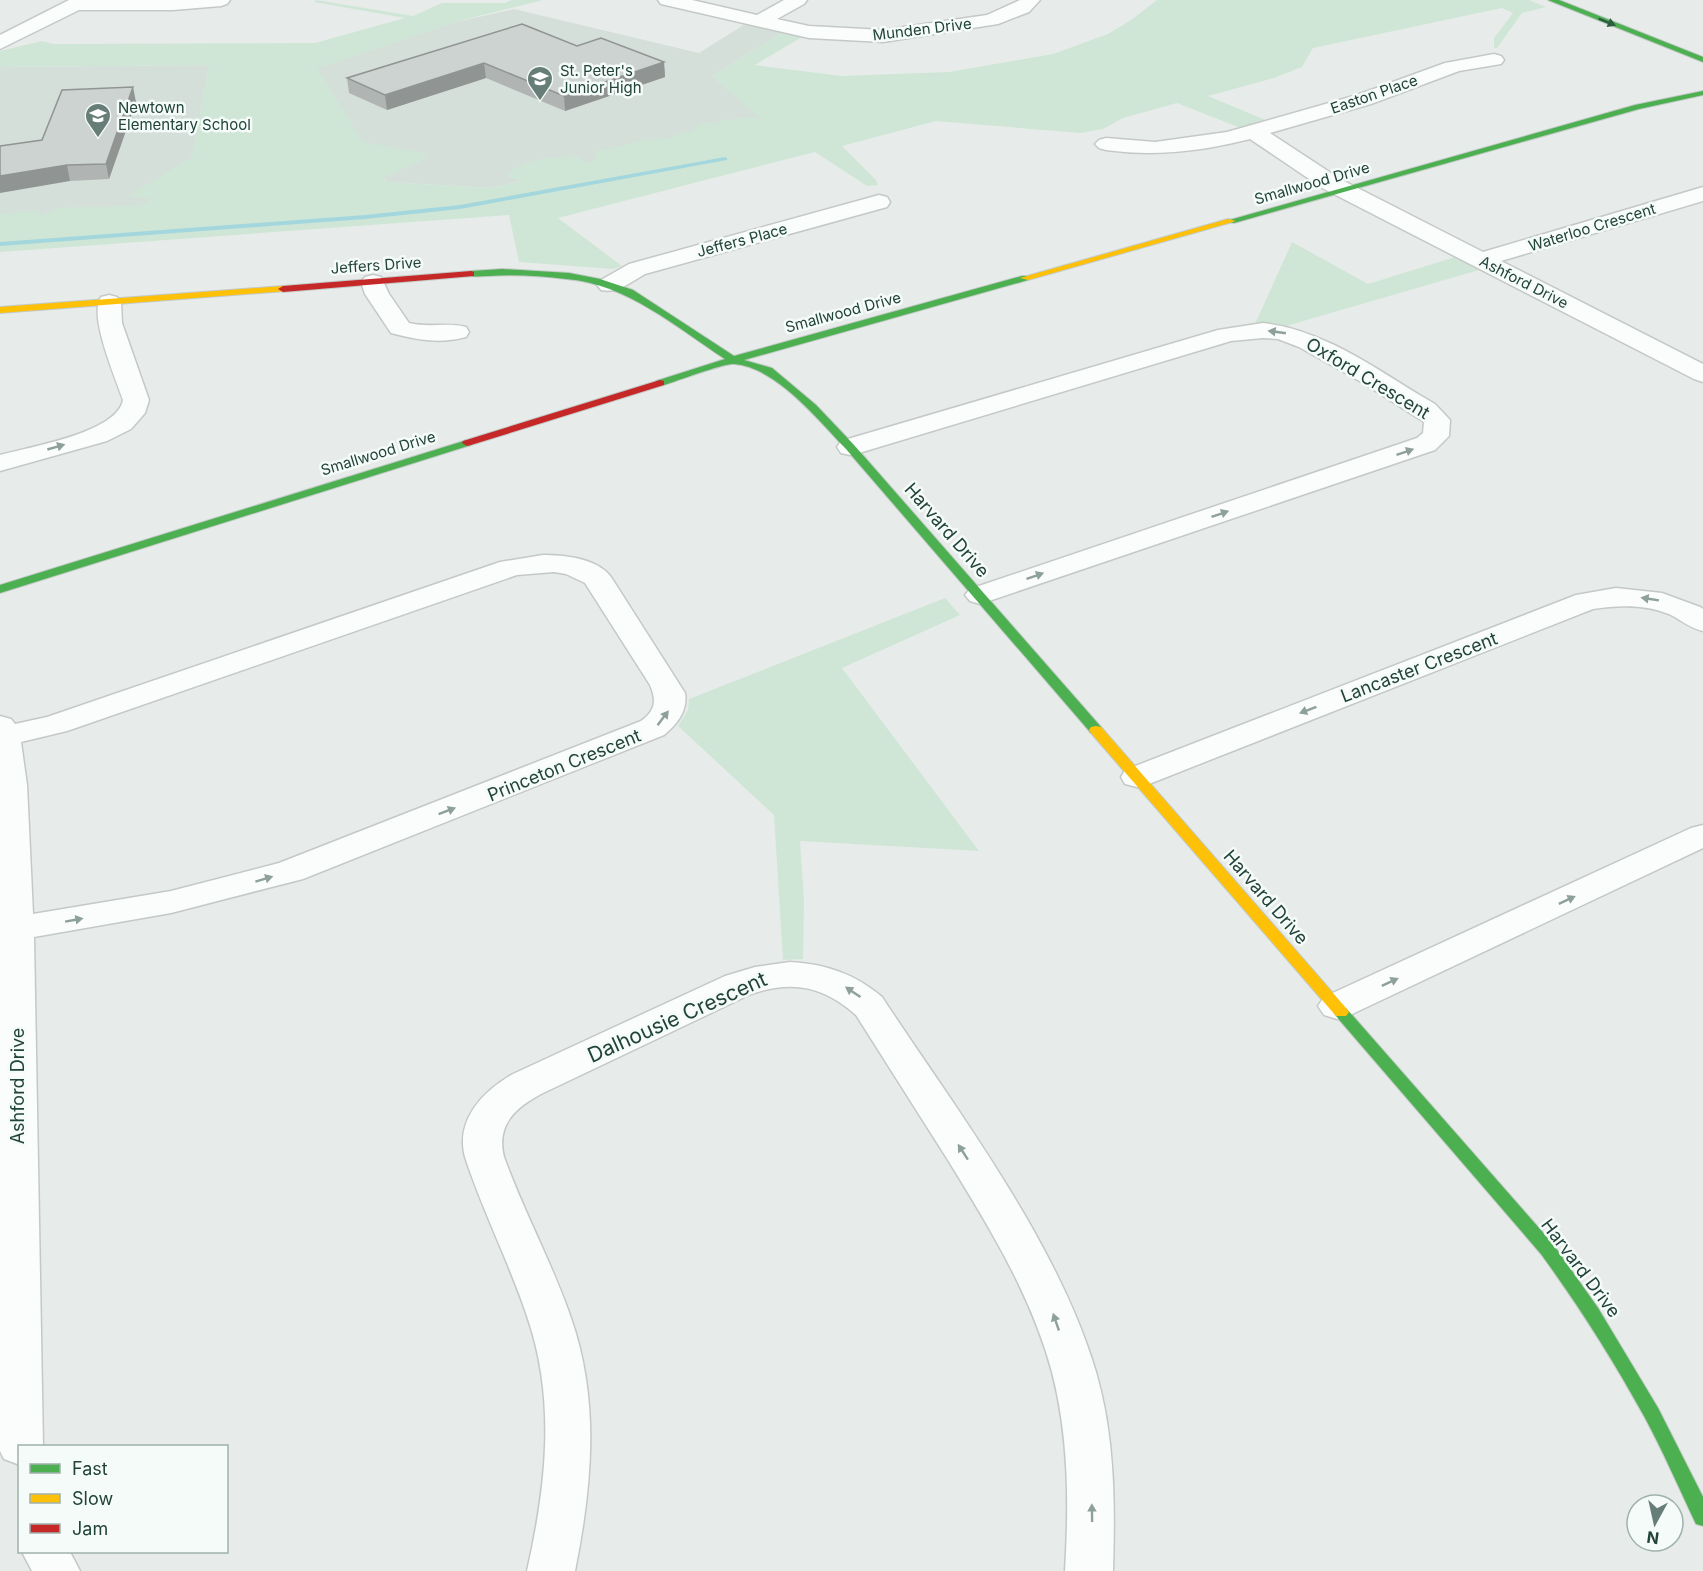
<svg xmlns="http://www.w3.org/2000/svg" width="1703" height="1571" viewBox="0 0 1703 1571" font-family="Inter,sans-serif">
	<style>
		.built { fill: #d4dfda }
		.green { fill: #cfe6d6 }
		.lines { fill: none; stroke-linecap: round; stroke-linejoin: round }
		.stream { fill: #a4d7dd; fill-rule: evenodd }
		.street-casing { stroke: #c4c9c7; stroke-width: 3 }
		.fast-casing { stroke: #c2cac7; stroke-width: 2 }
		.slow-casing { stroke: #c2cac7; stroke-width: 2 }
		.jam-casing { stroke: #c2cac7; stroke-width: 2 }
		.street { fill: #fbfcfc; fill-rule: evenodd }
		.fast { fill: #4caf50; fill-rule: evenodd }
		.slow { fill: #ffc107; fill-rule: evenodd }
		.jam { fill: #c62828; fill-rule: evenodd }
		.wall { fill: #b0b5b4 }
		.shaded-wall { fill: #909492 }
		.building { fill: #cdd3d1; stroke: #909492; stroke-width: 1.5 }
		.oneway { fill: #2c5e3f }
		.oneway2 { fill: #8ea09a }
		.labels { text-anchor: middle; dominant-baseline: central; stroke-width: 5; stroke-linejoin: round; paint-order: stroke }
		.far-street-label { font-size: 15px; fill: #214339; stroke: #f5fbf8 }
		.far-poi-label { font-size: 15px; fill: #214339; stroke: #f5fbf8; text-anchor: start }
		.street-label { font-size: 18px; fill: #214339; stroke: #f5fbf8 }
		.near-street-label { font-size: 21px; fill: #214339; stroke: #f5fbf8 }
	</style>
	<rect width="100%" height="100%" fill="#e7ecea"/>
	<g class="built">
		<path d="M 514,9 L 699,53 L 745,24 L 782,33 L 712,76 L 772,127 L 490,188 L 387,182 L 316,68 L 455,22 Z"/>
		<path d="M 209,65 L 183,211 L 0,223 L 0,67 Z"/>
	</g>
	<g class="green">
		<path d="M 316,0 L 413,16 L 442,3 L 505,3 L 512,0 L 543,0 L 455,22 L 317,68 L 363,142 L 430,154 L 417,163 L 384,177 L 387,182 L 490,188 L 523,181 L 507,177 C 521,157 554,158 576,156 L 585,163 L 595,160 L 597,151 L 646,140 L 671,138 L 676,134 L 692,131 L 704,122 L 717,124 L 721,119 L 731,120 L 750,117 L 762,120 L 712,76 L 782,33 L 802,37 L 755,65 L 842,76 L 949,72 L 1053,54 L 1108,34 L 1131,20 L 1157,0 L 1529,0 L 1546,7 L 1522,13 L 1497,48 L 1494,48 L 1494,38 L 1513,13 L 1502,8 L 1313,48 L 1302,67 L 1274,78 L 1208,96 L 1268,121 L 1243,129 L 1177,103 L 1123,118 L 1103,129 L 1080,133 L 936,121 L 842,146 L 876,180 L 878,185 L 867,186 L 815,152 L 558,218 L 622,266 L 613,269 L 519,262 L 509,215 L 0,252 L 0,214 L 37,211 L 40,213 L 40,216 C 47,214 52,209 61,208 C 80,205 141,211 151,199 L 129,196 L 192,157 L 209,65 L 0,67 L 0,51 L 42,41 L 54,44 L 315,43 L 405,18 L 314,2 Z"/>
		<path d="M 1292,242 L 1368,284 L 1455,257 L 1479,270 L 1286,326 L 1255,324 Z"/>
		<path d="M 945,598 L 960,615 L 842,668 L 979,851 L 800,841 L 804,901 L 803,959 L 783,960 L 774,815 L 678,726 L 688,710 L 689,699 Z"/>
	</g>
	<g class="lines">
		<path class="stream" d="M 725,157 L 727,158 L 727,160 L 460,209 L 365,219 L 0,246 L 0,242 L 365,215 L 460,205 Z"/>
		<defs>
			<g id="street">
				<path d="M 69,0 L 230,0 L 227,4 L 221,6 L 173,10 L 79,10 L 0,49 L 0,35 Z"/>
				<path d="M 658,0 L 692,0 L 757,15 L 784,0 L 807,0 L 804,4 L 777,19 L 809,26 L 883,30 L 987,15 L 1020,0 L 1040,0 L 1029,12 L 998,24 L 883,42 L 809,38 L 661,4 Z"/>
				<path d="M 1494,54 L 1501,56 L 1504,60 L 1501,64 L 1459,71 L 1371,104 L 1270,133 L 1340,179 L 1483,252 L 1703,187 L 1703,201 L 1501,261 L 1703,364 L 1703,382 L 1694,379 L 1324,189 L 1250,139 C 1202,151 1156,157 1106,150 L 1099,148 L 1095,144 L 1099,140 L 1106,138 L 1155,142 L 1227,132 L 1357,95 L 1445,63 Z"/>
				<path d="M 879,195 L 887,197 L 890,202 L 887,207 L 645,274 C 631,282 617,294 601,290 L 597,285 L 601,280 L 629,264 Z"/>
				<path d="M 373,275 L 381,277 L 389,294 L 409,323 C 429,328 447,322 466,327 L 469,332 L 466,337 C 440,344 417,340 391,333 L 365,294 L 361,282 L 365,277 Z"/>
				<path d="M 109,295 L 117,297 L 121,302 L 122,323 L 149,400 L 145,413 L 131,429 L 107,441 L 0,471 L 0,455 C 29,447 117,433 123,400 C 116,379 88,315 101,297 Z"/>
				<path d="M 1263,323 C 1327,330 1381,373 1435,404 L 1450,420 L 1449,436 L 1435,450 L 980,604 L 970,601 L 965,595 L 970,589 L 1417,438 L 1423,433 L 1424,422 L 1363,383 L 1299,347 L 1278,339 L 1263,338 L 1231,341 L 859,453 L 850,455 L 841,453 L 837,447 L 841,441 L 1218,330 Z"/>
				<path d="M 543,555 C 564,555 597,558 611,577 L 685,693 C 688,711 677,724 664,735 L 303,879 L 171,913 L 34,937 L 43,1446 L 20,1446 L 20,1465 L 4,1459 L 0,1451 L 0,716 L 11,719 L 15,724 L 47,717 L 500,562 ZM 554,572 L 566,574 L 585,583 L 650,685 C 657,701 655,711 641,721 L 279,863 L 171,891 L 33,914 L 27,785 L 21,742 L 67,731 L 517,575 Z"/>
				<path d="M 1616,588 L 1662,593 L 1700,607 L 1703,609 L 1703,631 C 1690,628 1681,620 1669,614 C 1645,604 1617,605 1593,609 L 1149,784 L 1137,787 L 1125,784 L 1121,777 L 1125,770 L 1576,595 Z"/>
				<path d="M 1703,825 L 1703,848 L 1350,1015 L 1337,1019 L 1324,1015 L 1318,1006 L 1324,997 L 1691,828 Z"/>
				<path d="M 790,962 C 826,964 855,974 882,997 C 957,1111 1057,1241 1096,1372 C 1115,1437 1115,1504 1113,1571 L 1065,1571 C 1069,1505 1069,1437 1052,1372 C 1031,1294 988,1225 946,1157 C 916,1110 886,1062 856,1015 C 823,986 793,980 751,994 L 541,1094 C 515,1108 496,1125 504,1157 C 524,1212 552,1263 571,1318 C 600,1401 592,1486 575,1571 L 527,1571 C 546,1487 556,1402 528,1319 C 510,1264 483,1212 465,1157 C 455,1120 483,1091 513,1074 L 725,976 L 755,967 Z"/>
				<path d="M 22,1552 L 70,1552 L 80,1571 L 32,1571 Z"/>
			</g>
			<g id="fast">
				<path d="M 1548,0 L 1559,0 L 1703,57 L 1703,62 Z"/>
				<path d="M 1703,91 L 1703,95 L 1639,109 L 1234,223 L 1226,221 L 1635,105 Z"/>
				<path d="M 502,269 L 569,273 L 600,279 L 633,290 L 734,356 L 1022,276 L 1028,276 L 1028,280 L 744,360 L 772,368 L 816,405 L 854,445 L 1101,727 L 1103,730 L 1101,733 L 1091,733 L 846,449 C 819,421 776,367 734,364 C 724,363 677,381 664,385 L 656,385 L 656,381 L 725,359 C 676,327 627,284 566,279 C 541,276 514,274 488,276 C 480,276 472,278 466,274 L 471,271 Z"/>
				<path d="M 467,440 L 472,443 L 471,445 L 0,593 L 0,585 Z"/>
				<path d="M 1341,1007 L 1346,1008 L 1553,1244 L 1598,1308 L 1658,1408 L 1703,1497 L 1703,1526 L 1696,1524 C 1679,1488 1663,1451 1644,1416 C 1613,1360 1579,1306 1541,1254 L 1336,1016 L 1333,1012 L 1336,1008 Z"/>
			</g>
			<g id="slow">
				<path d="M 1228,219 L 1236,221 L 1028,280 L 1020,278 Z"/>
				<path d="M 283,286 L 288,289 L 286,291 L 0,313 L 0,307 Z"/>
				<path d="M 1096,726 L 1101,727 L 1346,1008 L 1349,1012 L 1346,1016 L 1336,1016 L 1091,733 L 1089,730 L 1091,727 Z"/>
			</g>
			<g id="jam">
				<path d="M 471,271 L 474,272 L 474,276 L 283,292 L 278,289 L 283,286 Z"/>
				<path d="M 660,380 L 664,381 L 664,385 L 471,445 L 467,446 L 462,443 L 463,441 Z"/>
			</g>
		</defs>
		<use href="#street" class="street-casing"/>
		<use href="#fast" class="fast-casing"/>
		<use href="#slow" class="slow-casing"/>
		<use href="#jam" class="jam-casing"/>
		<use href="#street" class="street"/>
		<use href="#fast" class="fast"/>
		<use href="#slow" class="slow"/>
		<use href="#jam" class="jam"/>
	</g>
	<g class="wall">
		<path d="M 577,46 L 664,62 L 665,77 L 565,111 L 486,78 L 387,110 L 349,93 L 347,78 Z"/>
		<path d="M 136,102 L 109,179 L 70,181 L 42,140 Z"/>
	</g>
	<g class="shaded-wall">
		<path d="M 664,62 L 665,77 L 565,111 L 564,96 Z"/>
		<path d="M 484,63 L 486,78 L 387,110 L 385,95 Z"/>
		<path d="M 133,87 L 136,102 L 109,179 L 106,164 Z"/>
		<path d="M 67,165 L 70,181 L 0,193 L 0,176 Z"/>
	</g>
	<g class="building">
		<path d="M 522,24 L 577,46 L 601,38 L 664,62 L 564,96 L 484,63 L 385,95 L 347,78 Z"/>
		<path d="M 133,87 L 106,164 L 67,165 L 0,176 L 0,146 L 42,140 L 62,90 Z"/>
	</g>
	<defs><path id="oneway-solid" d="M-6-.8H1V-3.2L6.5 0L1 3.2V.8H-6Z" transform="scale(1.5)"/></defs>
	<use class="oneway" href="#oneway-solid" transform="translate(1607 22) rotate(22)"/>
	<g class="oneway2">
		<use href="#oneway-solid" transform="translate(1277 332) rotate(-172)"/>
		<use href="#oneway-solid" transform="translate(56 447) rotate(-16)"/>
		<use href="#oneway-solid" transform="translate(1405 452) rotate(-19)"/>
		<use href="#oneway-solid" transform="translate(1220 514) rotate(-19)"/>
		<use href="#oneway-solid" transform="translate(1035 576) rotate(-19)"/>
		<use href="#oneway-solid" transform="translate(1650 599) rotate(-171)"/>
		<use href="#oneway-solid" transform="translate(1308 710) rotate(159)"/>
		<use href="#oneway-solid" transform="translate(663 718) rotate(-53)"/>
		<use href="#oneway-solid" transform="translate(447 811) rotate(-21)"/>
		<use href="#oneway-solid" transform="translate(264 879) rotate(-17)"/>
		<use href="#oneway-solid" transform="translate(1567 900) rotate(-25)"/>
		<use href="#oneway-solid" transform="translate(74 920) rotate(-10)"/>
		<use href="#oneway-solid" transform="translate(1390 982) rotate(-25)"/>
		<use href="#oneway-solid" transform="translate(853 992) rotate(-146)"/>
		<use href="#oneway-solid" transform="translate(963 1152) rotate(-123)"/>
		<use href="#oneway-solid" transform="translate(1056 1322) rotate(-109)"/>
		<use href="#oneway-solid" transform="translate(1092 1513) rotate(-91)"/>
	</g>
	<defs>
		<symbol id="school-pin" viewBox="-11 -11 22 30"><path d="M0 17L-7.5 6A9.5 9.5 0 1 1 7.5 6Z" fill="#667e77" stroke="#f5fbf8"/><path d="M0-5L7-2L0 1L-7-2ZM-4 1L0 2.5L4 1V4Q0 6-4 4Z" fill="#fff"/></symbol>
	</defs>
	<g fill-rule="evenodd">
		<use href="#school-pin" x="525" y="64" width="30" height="40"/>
		<use href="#school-pin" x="83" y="101" width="30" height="40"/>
	</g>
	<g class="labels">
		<g class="far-street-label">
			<text transform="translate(922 29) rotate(-7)">Munden Drive</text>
			<text transform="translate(1374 94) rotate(-19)">Easton Place</text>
			<text transform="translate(1312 183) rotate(-16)">Smallwood Drive</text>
			<text transform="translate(1592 227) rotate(-17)">Waterloo Crescent</text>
			<text transform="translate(742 240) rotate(-15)">Jeffers Place</text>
			<text transform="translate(376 265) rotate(-4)">Jeffers Drive</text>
			<text transform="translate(1524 282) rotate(27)">Ashford Drive</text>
			<text transform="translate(843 312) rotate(-15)">Smallwood Drive</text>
			<text transform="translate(378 453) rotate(-17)">Smallwood Drive</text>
		</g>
		<g class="far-poi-label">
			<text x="560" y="70">St. Peter's<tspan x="560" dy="17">Junior High</tspan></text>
			<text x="118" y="107">Newtown<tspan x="118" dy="17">Elementary School</tspan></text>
		</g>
		<g class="street-label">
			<text transform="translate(1368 378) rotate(31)">Oxford Crescent</text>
			<text transform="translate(947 530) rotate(49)">Harvard Drive</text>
			<text transform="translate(1419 667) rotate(-21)">Lancaster Crescent</text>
			<text transform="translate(564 765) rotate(-22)">Princeton Crescent</text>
			<text transform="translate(1266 897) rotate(49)">Harvard Drive</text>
			<text transform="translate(17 1086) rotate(-90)">Ashford Drive</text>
			<text transform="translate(1581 1268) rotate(53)">Harvard Drive</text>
		</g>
		<g class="near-street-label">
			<text transform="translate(677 1017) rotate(-24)">Dalhousie Crescent</text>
		</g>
	</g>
	<rect x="18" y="1445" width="210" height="108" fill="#f5fbf8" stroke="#a0b1ac" stroke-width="1.5"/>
	<rect x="30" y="1464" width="30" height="9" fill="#4caf50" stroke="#a0b1ac" stroke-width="1.5"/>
	<text x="72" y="1475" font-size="18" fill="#214339">Fast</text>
	<rect x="30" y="1494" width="30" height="9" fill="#ffc107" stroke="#a0b1ac" stroke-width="1.5"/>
	<text x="72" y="1505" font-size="18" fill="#214339">Slow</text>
	<rect x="30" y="1524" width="30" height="9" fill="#c62828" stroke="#a0b1ac" stroke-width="1.5"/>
	<text x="72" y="1535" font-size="18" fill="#214339">Jam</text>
	<g transform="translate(1655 1523) rotate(188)"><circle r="28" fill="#f5fbf8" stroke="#a0b1ac" stroke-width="1.5"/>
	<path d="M0-4.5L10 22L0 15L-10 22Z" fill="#667e77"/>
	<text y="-9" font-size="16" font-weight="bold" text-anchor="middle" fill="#214339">N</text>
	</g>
</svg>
